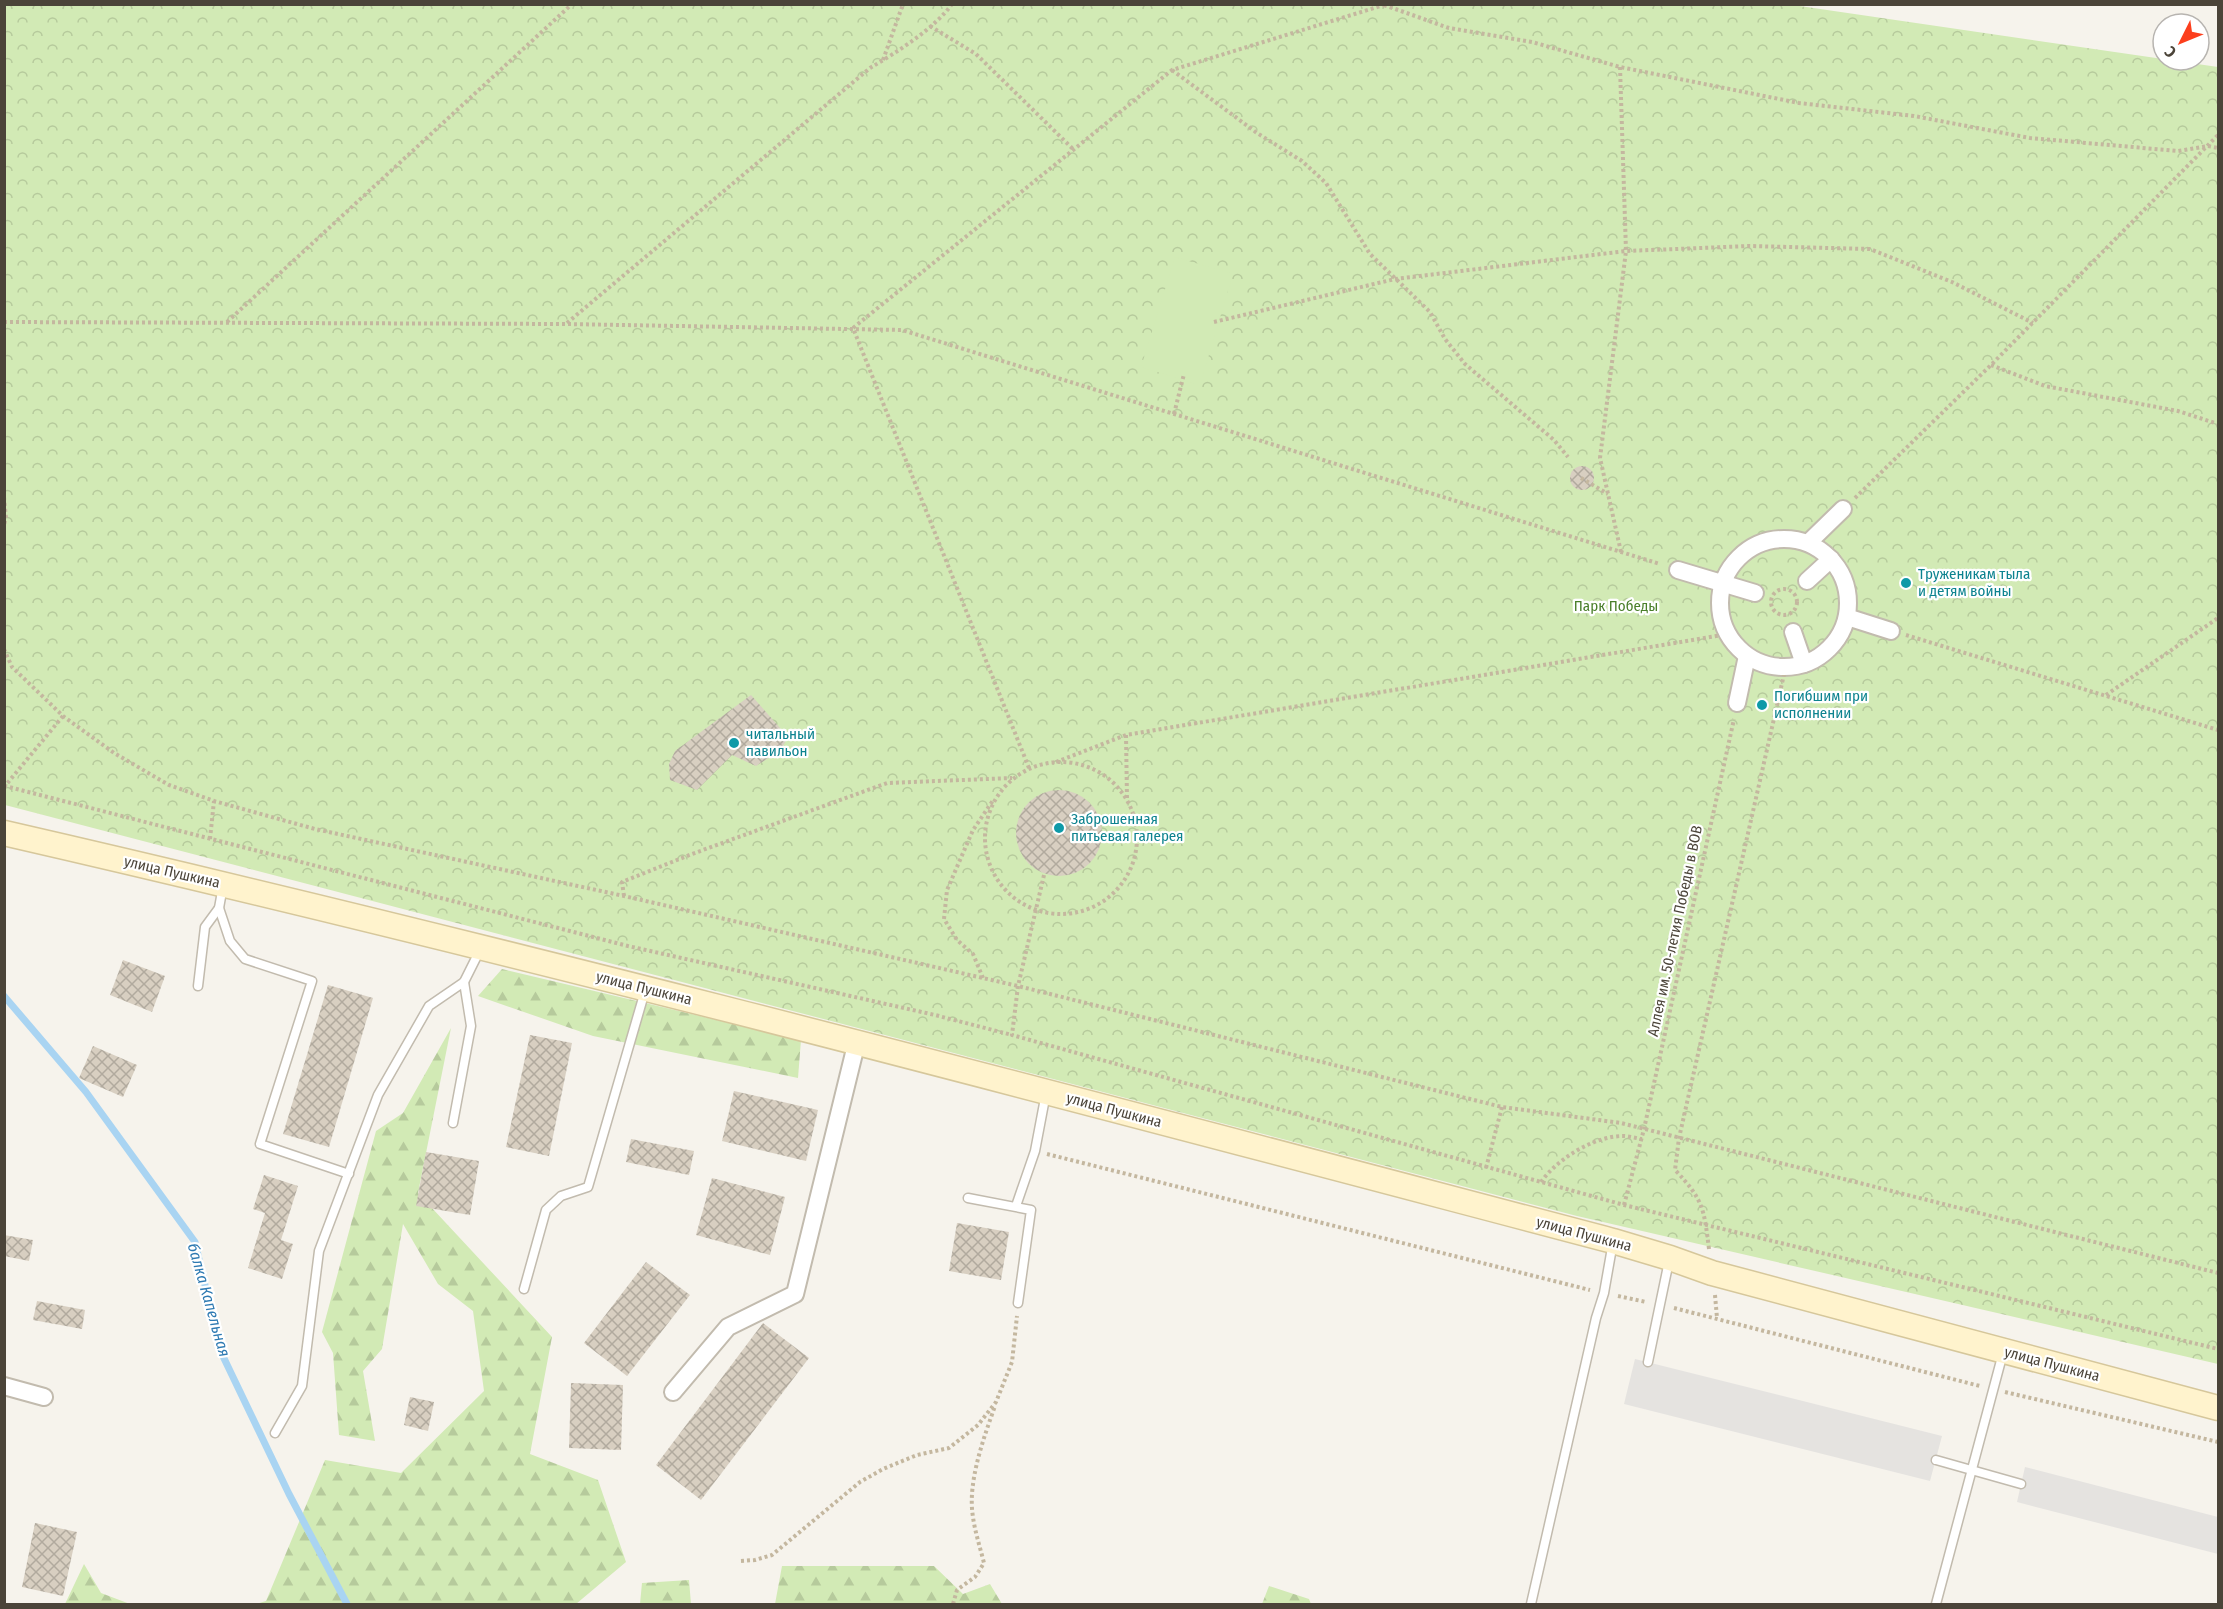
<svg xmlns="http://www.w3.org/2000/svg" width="2223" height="1609" viewBox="0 0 2223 1609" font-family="'Fira Sans Condensed',sans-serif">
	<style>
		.forest { fill: url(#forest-firs) }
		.park { fill: url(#park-crowns) }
		.pitch { fill: #d2eab5 }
		.parking { fill: #e5e3e0 }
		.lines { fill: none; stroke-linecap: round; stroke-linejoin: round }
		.stream { stroke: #a9d4f2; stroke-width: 7 }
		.building { fill: url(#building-cross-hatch) }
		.lane-casing { stroke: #c2bbae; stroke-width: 11 }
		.street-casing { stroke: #c2bbae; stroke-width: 20 }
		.secondary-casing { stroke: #d6c79b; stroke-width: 27 }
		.path { stroke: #c4b79f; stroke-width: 4; stroke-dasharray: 3 3; stroke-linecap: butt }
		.lane { stroke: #fff; stroke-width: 8 }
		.street { stroke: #fff; stroke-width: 16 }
		.secondary { stroke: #fff3cd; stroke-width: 24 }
		.culture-dot { fill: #0f9aa8; stroke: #fff; stroke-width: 2 }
		.labels { text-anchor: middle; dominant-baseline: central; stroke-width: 4.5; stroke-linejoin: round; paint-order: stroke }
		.culture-label { font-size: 15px; fill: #0d838f; stroke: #fff; text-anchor: start }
		.park-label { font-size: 15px; fill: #4a7f2a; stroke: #fff }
		.street-label { font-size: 15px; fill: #4b4439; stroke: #fff }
		.water-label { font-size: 16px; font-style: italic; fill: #2e7ab2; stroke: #fff }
	</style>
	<defs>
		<pattern id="forest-firs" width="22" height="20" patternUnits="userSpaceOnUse" patternTransform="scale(1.5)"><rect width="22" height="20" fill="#d2eab5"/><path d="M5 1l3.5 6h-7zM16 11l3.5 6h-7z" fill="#b6ca9c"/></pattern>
		<pattern id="park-crowns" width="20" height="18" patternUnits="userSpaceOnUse" patternTransform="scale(1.5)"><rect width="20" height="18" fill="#d2eab5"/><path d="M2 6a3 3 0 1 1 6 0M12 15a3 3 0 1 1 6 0" fill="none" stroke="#b6ca9c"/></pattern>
		<pattern id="building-cross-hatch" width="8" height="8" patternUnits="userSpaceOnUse" patternTransform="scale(1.5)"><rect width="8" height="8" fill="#d8cfc1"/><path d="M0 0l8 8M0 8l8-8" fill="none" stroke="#b1aa9e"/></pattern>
	</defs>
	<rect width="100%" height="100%" fill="#f6f3ec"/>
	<g class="forest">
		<path d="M 502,969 L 801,1040 L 798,1078 L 593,1036 L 478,996 Z"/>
		<path d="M 451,1028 L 418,1193 L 552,1337 L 530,1454 L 598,1480 L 626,1562 L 576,1604 L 256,1604 L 266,1601 L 325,1460 L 401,1473 L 484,1391 L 473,1311 L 438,1284 L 403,1224 L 382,1349 L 363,1371 L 375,1441 L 339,1435 L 333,1353 L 322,1332 L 376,1131 L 403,1113 Z"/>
		<path d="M 84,1564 L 101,1593 L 130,1604 L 65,1604 Z"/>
		<path d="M 782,1566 L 934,1566 L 963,1594 L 990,1584 L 1002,1604 L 775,1604 Z"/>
		<path d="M 689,1580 L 691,1604 L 640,1604 L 642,1583 Z"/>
		<path d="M 1269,1586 L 1309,1599 L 1311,1604 L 1262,1604 Z"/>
	</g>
	<path class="park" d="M 1786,4 L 2218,67 L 2218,1364 L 1577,1216 L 5,805 L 4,5 Z"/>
	<path class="pitch" d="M 1175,257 L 1233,274 L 1200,385 L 1141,367 Z"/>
	<g class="parking">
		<path d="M 1635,1359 L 1942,1436 L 1930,1481 L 1624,1404 Z"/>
		<path d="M 2025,1467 L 2218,1517 L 2218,1554 L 2017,1502 Z"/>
	</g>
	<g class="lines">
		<path class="stream" d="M 4,996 L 86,1092 L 195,1242 L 220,1350 L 289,1494 L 347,1604"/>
	</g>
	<g class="building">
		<circle cx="1582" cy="478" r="12"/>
		<path d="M 751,695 L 788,737 L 781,750 L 756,766 L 732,755 L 697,790 L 670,780 L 669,764 L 675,751 Z"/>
		<circle cx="1059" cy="833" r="43"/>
		<path d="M 123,960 L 165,976 L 152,1012 L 110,995 Z"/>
		<path d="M 328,985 L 373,998 L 329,1147 L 283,1134 Z"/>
		<path d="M 530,1035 L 572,1043 L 549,1156 L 506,1147 Z"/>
		<path d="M 93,1046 L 137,1065 L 123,1097 L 79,1078 Z"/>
		<path d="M 734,1091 L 818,1110 L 806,1161 L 722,1141 Z"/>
		<path d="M 631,1139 L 694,1151 L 689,1175 L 626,1162 Z"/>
		<path d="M 426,1152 L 479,1161 L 470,1215 L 416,1206 Z"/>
		<path d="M 264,1175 L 298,1186 L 281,1240 L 293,1244 L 282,1279 L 248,1268 L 265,1213 L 253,1209 Z"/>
		<path d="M 712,1178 L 785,1197 L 770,1255 L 696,1235 Z"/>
		<path d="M 957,1223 L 1009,1232 L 1001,1280 L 949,1271 Z"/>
		<path d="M 4,1235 L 33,1240 L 29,1261 L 4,1256 Z"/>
		<path d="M 646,1262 L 690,1295 L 627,1376 L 584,1343 Z"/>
		<path d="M 37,1301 L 85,1310 L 82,1329 L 33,1320 Z"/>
		<path d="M 763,1323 L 809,1358 L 701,1500 L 656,1465 Z"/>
		<path d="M 571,1383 L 623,1385 L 621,1450 L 569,1448 Z"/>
		<path d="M 410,1397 L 434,1402 L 428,1431 L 404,1425 Z"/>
		<path d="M 35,1523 L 77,1532 L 63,1596 L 22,1587 Z"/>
	</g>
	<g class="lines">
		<defs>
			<g id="lane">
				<path d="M 223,886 L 219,908 L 230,941 L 245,959 L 312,981 L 260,1144 L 349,1174"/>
				<path d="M 198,986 L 205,927 L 219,908"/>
				<path d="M 453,1123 L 471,1026 L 464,982"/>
				<path d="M 968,1198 L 1031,1210 L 1018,1303"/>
				<path d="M 1016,1206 L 1035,1151 L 1046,1093"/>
				<path d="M 524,1289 L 546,1210 L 561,1196 L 588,1187 L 645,991"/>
				<path d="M 1648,1362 L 1669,1261"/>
				<path d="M 275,1433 L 302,1386 L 319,1251 L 378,1095 L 429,1006 L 464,982 L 481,948"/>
				<path d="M 1936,1460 L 2021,1484"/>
				<path d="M 1531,1604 L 1596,1318 L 1604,1293 L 1613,1242"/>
				<path d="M 1936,1604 L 2003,1353"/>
			</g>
			<g id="street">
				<circle cx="1784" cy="603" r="64"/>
				<path d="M 1808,543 L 1843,509"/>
				<path d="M 1678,570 L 1755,593"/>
				<path d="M 1807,581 L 1831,559"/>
				<path d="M 1847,617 L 1891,631"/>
				<path d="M 1793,632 L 1804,664"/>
				<path d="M 1737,703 L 1747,656"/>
				<path d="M 4,1386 L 44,1397"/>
				<path d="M 673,1392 L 728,1327 L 795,1294 L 857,1041"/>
			</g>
			<path id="secondary" d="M 4,833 C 544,957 1078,1100 1613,1241 L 1670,1258 L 1712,1273 L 2218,1408"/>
		</defs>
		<use href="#lane" class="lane-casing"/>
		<use href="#street" class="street-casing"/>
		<use href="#secondary" class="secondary-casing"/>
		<g class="path">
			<path d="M 1384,5 L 1449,28 L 1532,42 L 1620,67 L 1799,103 L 1914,116 L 2030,138 L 2178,151 L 2208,146 L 2218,148"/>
			<path d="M 930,26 L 976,54 L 1074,150"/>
			<path d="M 883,60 L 903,4"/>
			<path d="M 1620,67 L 1626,251 L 1600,458 L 1621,552"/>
			<path d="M 1172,70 L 1257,133 L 1302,161 L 1326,183 L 1370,254 L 1430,312 L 1445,339 L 1465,364 L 1554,440 L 1568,457"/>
			<path d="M 4,322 L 566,324 L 902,330 L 1660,564"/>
			<path d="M 227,322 L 572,4"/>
			<path d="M 1214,322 L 1395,279 L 1626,251 L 1750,246 L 1870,249 L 1952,282 L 2033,323"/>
			<path d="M 567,323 L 870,68 C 897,52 934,29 952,4"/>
			<path d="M 1991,365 L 2045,386 L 2178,411 L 2218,424"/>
			<path d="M 1174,414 L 1184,374"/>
			<path d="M 1581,478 L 1608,494"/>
			<path d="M 4,497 L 6,518 L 4,525"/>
			<path d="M 1855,498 L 1991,365 L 2218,135"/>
			<circle cx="1784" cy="602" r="13"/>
			<path d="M 1906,635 L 2218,730"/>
			<path d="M 4,649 L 12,667 L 63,716 L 114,753 L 169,785 L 214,801 L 315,829 L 624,896 L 1018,986 L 1502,1107 L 1621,1123 L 2218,1273"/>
			<path d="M 2106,695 L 2218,618"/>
			<path d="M 63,716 L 5,786 L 628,946 L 935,1015 L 1012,1035"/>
			<path d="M 1126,735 L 1127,799"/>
			<path d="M 1056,762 L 1126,735 L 1728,634"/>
			<circle cx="1061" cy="838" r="76"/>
			<path d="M 1029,768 L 853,328 L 1172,70 L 1384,5"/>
			<path d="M 210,839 L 214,801"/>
			<path d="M 1044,875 L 1018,986 L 1012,1035 L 1624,1205 L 2218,1349"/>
			<path d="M 624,896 L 622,882 L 692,854 L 887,783 L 1012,778"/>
			<path d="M 983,978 L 973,954 L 957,940 L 944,919 L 947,890 L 973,830 L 994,799"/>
			<path d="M 1047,1154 L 1590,1290"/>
			<path d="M 1486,1168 L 1502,1107"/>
			<path d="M 1541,1182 C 1557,1159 1594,1136 1623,1136 C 1629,1136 1635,1138 1642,1139"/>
			<path d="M 1624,1205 L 1644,1129 L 1734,719"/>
			<path d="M 1709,1249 C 1704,1210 1704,1200 1675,1170 L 1679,1138 L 1785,670"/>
			<path d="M 1715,1295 L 1717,1318"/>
			<path d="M 1618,1296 L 1646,1302"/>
			<path d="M 1674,1308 L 1980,1386"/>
			<path d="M 2005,1392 L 2218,1442"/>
			<path d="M 741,1561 L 755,1560 L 772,1555 L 860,1482 L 883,1469 L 917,1455 L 949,1448 L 978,1425 L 996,1402 L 1012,1362 L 1017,1316"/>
			<path d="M 953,1604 L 957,1590 L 975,1577 L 984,1563 C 980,1547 975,1532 973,1517 C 967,1483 984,1437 995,1406"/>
		</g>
		<use href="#lane" class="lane"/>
		<use href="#street" class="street"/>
		<use href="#secondary" class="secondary"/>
	</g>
	<g class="culture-dot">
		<circle cx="1906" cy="583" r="6"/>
		<circle cx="1762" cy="705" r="6"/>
		<circle cx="734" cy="743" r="6"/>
		<circle cx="1059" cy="828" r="6"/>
	</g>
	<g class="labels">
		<g class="culture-label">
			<text x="1918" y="574">Труженикам тыла<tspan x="1918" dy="17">и детям войны</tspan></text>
			<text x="1774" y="696">Погибшим при<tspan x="1774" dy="17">исполнении</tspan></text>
			<text x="746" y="734">читальный<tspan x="746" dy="17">павильон</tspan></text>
			<text x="1071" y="819">Заброшенная<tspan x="1071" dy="17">питьевая галерея</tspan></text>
		</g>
		<g class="park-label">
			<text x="1616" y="606">Парк Победы</text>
		</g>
		<g class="street-label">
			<text transform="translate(172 872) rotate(13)">улица Пушкина</text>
			<text transform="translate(1675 931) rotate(-78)">Аллея им. 50-летия Победы в ВОВ</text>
			<text transform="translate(644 988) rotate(14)">улица Пушкина</text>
			<text transform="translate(1114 1110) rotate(15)">улица Пушкина</text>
			<text transform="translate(1584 1234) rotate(15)">улица Пушкина</text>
			<text transform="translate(2052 1364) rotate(15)">улица Пушкина</text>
		</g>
		<g class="water-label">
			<text transform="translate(209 1300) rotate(74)">балка Капельная</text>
		</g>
	</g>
	<rect width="2223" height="1609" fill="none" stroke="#4b4439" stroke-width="12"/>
	<g transform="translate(2181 42) rotate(227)"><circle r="28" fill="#ffffff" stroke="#b7b4b0" stroke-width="1.5"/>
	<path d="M0-4.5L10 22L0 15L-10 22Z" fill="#fc3f1d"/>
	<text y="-9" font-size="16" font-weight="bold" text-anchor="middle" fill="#4b4439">С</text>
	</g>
</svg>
